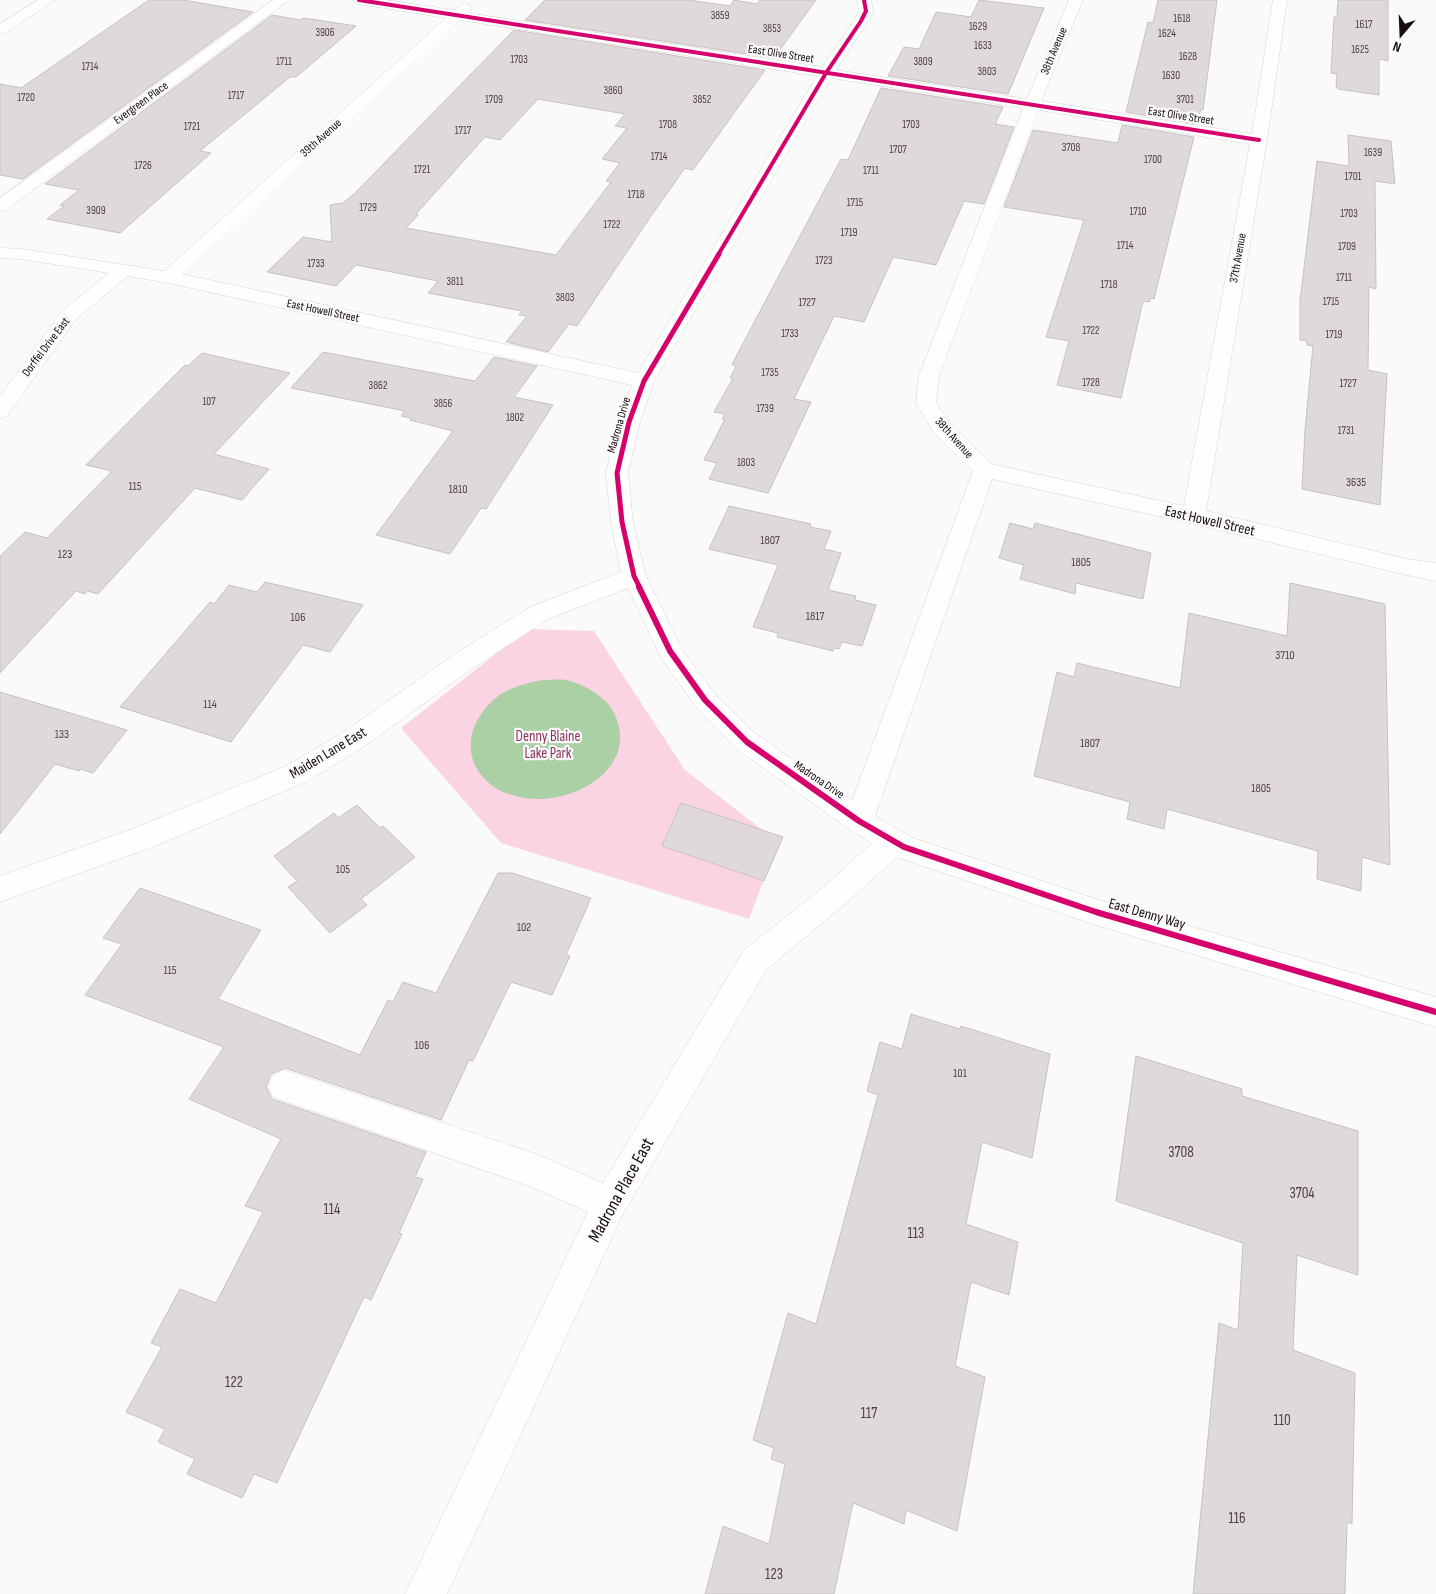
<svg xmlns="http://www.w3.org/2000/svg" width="1436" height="1594" viewBox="0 0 1436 1594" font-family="'Sofia Sans Condensed',sans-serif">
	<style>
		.green { fill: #fbd4e4 }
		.water { fill: #acd0a5 }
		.building { fill: #e0d9dc; stroke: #c8c1c4; fill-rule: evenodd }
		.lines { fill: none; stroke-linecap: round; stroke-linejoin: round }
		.minor-casing { stroke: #dbd3d6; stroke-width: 1 }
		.minor { fill: #fefefe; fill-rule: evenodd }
		.cycleway-far2-casing { stroke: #fafafa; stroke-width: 5.5 }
		.cycleway-far1-casing { stroke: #fafafa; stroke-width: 8 }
		.cycleway-casing { stroke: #fafafa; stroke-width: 9 }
		.cycleway-far2 { stroke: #d6006c; stroke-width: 4 }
		.cycleway-far1 { stroke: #d6006c; stroke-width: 5 }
		.cycleway { stroke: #d6006c; stroke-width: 6 }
		.labels { text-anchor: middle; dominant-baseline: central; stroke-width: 4.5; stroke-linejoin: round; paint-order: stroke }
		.far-number-label { font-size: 11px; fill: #4b3f44 }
		.far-street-label { font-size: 12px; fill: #190c12; stroke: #fafafa }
		.number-label { font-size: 12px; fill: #4b3f44 }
		.street-label { font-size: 15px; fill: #190c12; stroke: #fafafa }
		.park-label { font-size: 15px; fill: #8c315e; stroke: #fafafa }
		.near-number-label { font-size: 15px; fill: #4b3f44 }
		.near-street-label { font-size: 18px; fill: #190c12; stroke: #fafafa }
	</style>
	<rect width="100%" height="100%" fill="#fafafa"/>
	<path class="green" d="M 528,629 L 594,631 L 685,770 L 778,842 L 749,919 L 501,843 L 401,728 Z"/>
	<path class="water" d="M 543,680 C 550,680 559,679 566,680 C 577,682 588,688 597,694 C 609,702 616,713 619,727 C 629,777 565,805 525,798 C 513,796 499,792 490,784 C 459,758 468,720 497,697 C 510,687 527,683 543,680 Z"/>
	<g class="building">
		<path d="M 149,0 L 183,0 L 253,12 L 23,179 L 0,175 L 0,84 L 21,88 Z"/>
		<path d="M 545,0 L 688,0 L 730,6 L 734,0 L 757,4 L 760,0 L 816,0 L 774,58 L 525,20 Z"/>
		<path d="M 979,0 L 1044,8 L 1008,94 L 888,76 L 904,47 L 919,49 L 936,12 L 971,17 Z"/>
		<path d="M 1158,0 L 1217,0 L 1203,110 L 1201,109 L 1197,124 L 1126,112 L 1148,22 L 1153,23 Z"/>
		<path d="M 1338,0 L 1388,0 L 1388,61 L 1379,59 L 1379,95 L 1338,89 L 1336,87 L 1337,74 L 1331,73 L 1334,17 L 1337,17 Z"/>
		<path d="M 272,15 L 300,20 L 304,18 L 356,26 L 296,77 L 290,77 L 200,151 L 211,153 L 120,233 L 47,219 L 64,206 L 60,205 L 79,190 L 45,184 Z"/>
		<path d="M 514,30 L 765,70 L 693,170 L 685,168 L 651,216 L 577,326 L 569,324 L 548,352 L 506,342 L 527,316 L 519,315 L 522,311 L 428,293 L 438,281 L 356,265 L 336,286 L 267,272 L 303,237 L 332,242 L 330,205 L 343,203 L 354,194 ZM 538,99 L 625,114 L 615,126 L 627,128 L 602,159 L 620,163 L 606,181 L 611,182 L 556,255 L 406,228 L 418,215 L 416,214 L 485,137 L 500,140 Z"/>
		<path d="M 881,88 L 1003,107 L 995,124 L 1014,127 L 984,204 L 964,201 L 936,265 L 893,257 L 864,322 L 834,316 L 794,399 L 811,402 L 768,493 L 709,479 L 717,463 L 704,460 L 725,419 L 722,419 L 725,414 L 714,412 L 733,378 L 730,378 L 736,367 L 732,364 L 841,159 L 848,160 Z"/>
		<path d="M 1122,125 L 1194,137 L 1154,299 L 1150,298 L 1150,302 L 1143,301 L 1121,398 L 1057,385 L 1069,341 L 1046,337 L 1084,220 L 1004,207 L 1033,130 L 1118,143 Z"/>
		<path d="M 1348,135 L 1391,141 L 1395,184 L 1375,181 L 1376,289 L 1369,287 L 1368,370 L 1387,374 L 1380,505 L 1302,489 L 1305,430 L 1313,346 L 1307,345 L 1307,341 L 1300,340 L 1300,301 L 1317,161 L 1349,166 Z"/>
		<path d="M 323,352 L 475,381 L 494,357 L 537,366 L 514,397 L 553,405 L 486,509 L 481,508 L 450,554 L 376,535 L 453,431 L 410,420 L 411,418 L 401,416 L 405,411 L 291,388 Z"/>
		<path d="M 202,353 L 290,373 L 214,454 L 269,469 L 242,500 L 195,488 L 98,594 L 87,591 L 85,594 L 76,591 L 0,673 L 0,556 L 25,532 L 47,538 L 112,471 L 86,465 L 185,365 L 188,366 Z"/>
		<path d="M 729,506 L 811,524 L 810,527 L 831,531 L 824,549 L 841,553 L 828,590 L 856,596 L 855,600 L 876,605 L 862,646 L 842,642 L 839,649 L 834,648 L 833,651 L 777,637 L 778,633 L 753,627 L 778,565 L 709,549 Z"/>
		<path d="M 1010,523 L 1033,529 L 1035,523 L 1151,553 L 1143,599 L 1076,583 L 1075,594 L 1020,579 L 1024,565 L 999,558 Z"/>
		<path d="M 265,582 L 363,605 L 330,652 L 303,645 L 231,742 L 120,707 L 210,602 L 214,604 L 229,585 L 257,592 Z"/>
		<path d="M 1290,583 L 1385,604 L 1390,865 L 1362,857 L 1361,891 L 1317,879 L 1318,851 L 1167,809 L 1164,829 L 1127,819 L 1130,802 L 1034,776 L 1057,672 L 1074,677 L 1077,663 L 1180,688 L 1189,613 L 1287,636 Z"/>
		<path d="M 0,692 L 127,730 L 93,773 L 80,769 L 79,771 L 55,764 L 0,834 Z"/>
		<path d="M 681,803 L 783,837 L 764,881 L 662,846 Z"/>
		<path d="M 357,805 L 380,828 L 383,826 L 415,857 L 361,899 L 367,905 L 330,933 L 288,887 L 297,881 L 274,856 L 334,813 L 338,818 Z"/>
		<path d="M 498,873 L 512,873 L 591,898 L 566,955 L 570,956 L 552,995 L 511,982 L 473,1061 L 469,1060 L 441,1120 L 285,1068 L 271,1074 L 266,1087 L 272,1099 L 426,1152 L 415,1177 L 423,1179 L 399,1233 L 402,1234 L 371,1300 L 364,1297 L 277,1483 L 254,1474 L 242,1498 L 187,1474 L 195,1459 L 158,1442 L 165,1429 L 126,1412 L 162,1347 L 151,1343 L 180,1289 L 216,1303 L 263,1212 L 245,1206 L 281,1139 L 189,1099 L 224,1047 L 85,995 L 122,944 L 103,938 L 140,888 L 261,930 L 218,999 L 360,1055 L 388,1000 L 393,1002 L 403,982 L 436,993 Z"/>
		<path d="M 911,1014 L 960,1029 L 961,1026 L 1050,1054 L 1032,1158 L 982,1142 L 966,1224 L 1018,1242 L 1009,1295 L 971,1282 L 955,1366 L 985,1377 L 957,1531 L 906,1510 L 904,1524 L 853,1503 L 834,1594 L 705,1594 L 723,1526 L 769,1544 L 785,1464 L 771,1459 L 774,1448 L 753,1440 L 788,1313 L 816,1324 L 878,1095 L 867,1091 L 880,1042 L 902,1049 Z"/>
		<path d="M 1136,1056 L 1242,1089 L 1242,1096 L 1358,1131 L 1358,1275 L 1297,1255 L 1293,1350 L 1355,1373 L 1352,1524 L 1347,1522 L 1345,1594 L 1193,1594 L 1219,1323 L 1238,1330 L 1243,1243 L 1116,1201 Z"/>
	</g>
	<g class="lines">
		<defs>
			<g id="minor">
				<path d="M 38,0 L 55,0 L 5,33 L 0,34 L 0,24 Z"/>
				<path d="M 273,0 L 289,0 L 6,210 L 0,211 L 0,198 Z"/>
				<path d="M 352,0 L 386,0 L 454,10 C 459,6 462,3 470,5 L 472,8 L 468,13 L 822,67 L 854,21 L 859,11 L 857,0 L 871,0 L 873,11 L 868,21 L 836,70 L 1027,99 L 1069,0 L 1083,0 L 1041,101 L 1252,134 L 1273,0 L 1287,0 L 1267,140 L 1206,511 L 1407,559 L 1436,563 L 1436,581 L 1407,575 L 1194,524 L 992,479 L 875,816 L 913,838 L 1096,899 L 1436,997 L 1436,1027 L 1096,925 L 897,857 L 845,904 L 766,970 L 622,1216 L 447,1594 L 405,1594 L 588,1212 L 532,1187 L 273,1097 L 268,1086 L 273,1075 L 284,1070 L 536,1154 L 603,1183 L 744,950 L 825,886 L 872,843 L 849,829 L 738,750 L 696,707 L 661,658 L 628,588 L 548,619 L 470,670 L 362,748 L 306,782 L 155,846 L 0,902 L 0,876 L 135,828 L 286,766 L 344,732 L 452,656 L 530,607 L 621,572 L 611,522 L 606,473 L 618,422 L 632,385 L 168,283 L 128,276 L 76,319 L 7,416 L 0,418 L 0,396 L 62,311 L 109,273 L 22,259 L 0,258 L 0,248 L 22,249 L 164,271 L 446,18 L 359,4 ZM 460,20 L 817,76 L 638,373 L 182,274 ZM 831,78 L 1023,108 L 919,376 L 916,403 L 934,433 L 973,471 L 852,801 L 756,734 L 714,693 L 680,646 L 646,576 L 633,522 L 628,473 L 640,422 L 654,381 ZM 1038,110 L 1250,144 L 1184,506 L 991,464 L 950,423 L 936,403 L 939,376 Z"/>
			</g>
		</defs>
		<use href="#minor" class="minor-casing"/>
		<use href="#minor" class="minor"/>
		<defs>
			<g id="cycleway-far2">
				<path d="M 359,0 L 1259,140"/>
				<path d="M 718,255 L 826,73 L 861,21 L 866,11 L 864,0"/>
			</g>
			<path id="cycleway-far1" d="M 640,588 L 634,576 L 622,522 L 617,473 L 629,422 L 644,381 L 719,254"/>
			<path id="cycleway" d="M 639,587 L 670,651 L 705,700 L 747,742 L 859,821 L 904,847 L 1096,912 L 1436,1012"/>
		</defs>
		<use href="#cycleway-far2" class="cycleway-far2-casing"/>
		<use href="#cycleway-far1" class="cycleway-far1-casing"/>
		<use href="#cycleway" class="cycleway-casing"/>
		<use href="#cycleway-far2" class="cycleway-far2"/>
		<use href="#cycleway-far1" class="cycleway-far1"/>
		<use href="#cycleway" class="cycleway"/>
	</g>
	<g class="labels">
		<g class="far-number-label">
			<text x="720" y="15">3859</text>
			<text x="1182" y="18">1618</text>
			<text x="1364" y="24">1617</text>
			<text x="978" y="26">1629</text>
			<text x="772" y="28">3853</text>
			<text x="325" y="32">3906</text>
			<text x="1167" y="33">1624</text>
			<text x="983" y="45">1633</text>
			<text x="1360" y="49">1625</text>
			<text x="1188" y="56">1628</text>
			<text x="519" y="59">1703</text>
			<text x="284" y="61">1711</text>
			<text x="923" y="61">3809</text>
			<text x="90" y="66">1714</text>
			<text x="987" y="71">3803</text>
			<text x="1171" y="75">1630</text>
			<text x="613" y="90">3860</text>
			<text x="236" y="95">1717</text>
			<text x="26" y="97">1720</text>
			<text x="494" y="99">1709</text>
			<text x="702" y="99">3852</text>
			<text x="1185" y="99">3701</text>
			<text x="668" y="124">1708</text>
			<text x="911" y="124">1703</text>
			<text x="192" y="126">1721</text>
			<text x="463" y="130">1717</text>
			<text x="1071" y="147">3708</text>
			<text x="898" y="149">1707</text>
			<text x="1373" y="152">1639</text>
			<text x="659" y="156">1714</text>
			<text x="1153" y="159">1700</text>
			<text x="143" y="165">1726</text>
			<text x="422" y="169">1721</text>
			<text x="871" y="170">1711</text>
			<text x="1353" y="176">1701</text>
			<text x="636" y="194">1718</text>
			<text x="855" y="202">1715</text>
			<text x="368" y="207">1729</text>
			<text x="96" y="210">3909</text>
			<text x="1138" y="211">1710</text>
			<text x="1349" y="213">1703</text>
			<text x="612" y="224">1722</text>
			<text x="849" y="232">1719</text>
			<text x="1125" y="245">1714</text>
			<text x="1347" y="246">1709</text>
			<text x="824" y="260">1723</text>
			<text x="316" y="263">1733</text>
			<text x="1344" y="277">1711</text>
			<text x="455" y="281">3811</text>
			<text x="1109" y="284">1718</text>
			<text x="565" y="297">3803</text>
			<text x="1331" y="301">1715</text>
			<text x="807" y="302">1727</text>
			<text x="1091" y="330">1722</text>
			<text x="790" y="333">1733</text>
			<text x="1334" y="334">1719</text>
			<text x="770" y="372">1735</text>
			<text x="1091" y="382">1728</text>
			<text x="1348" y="383">1727</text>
			<text x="378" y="385">3862</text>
			<text x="209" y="401">107</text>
			<text x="443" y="403">3856</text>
			<text x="765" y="408">1739</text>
			<text x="515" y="417">1802</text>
			<text x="1346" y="430">1731</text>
			<text x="746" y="462">1803</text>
		</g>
		<g class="far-street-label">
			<text transform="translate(1054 51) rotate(-67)">38th Avenue</text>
			<text transform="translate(781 54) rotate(9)">East Olive Street</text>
			<text transform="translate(141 103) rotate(-36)">Evergreen Place</text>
			<text transform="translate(1181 116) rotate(9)">East Olive Street</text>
			<text transform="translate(321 138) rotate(-42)">39th Avenue</text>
			<text transform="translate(1238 258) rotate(-80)">37th Avenue</text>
			<text transform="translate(323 311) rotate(12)">East Howell Street</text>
			<text transform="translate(46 347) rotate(-53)">Dorffel Drive East</text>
			<text transform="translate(619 425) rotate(-74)">Madrona Drive</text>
			<text transform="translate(954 438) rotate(48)">38th Avenue</text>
			<text transform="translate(819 780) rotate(34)">Madrona Drive</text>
		</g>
		<g class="number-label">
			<text x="1356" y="482">3635</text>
			<text x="135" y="486">115</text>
			<text x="458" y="489">1810</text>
			<text x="770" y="540">1807</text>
			<text x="65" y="554">123</text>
			<text x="1081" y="562">1805</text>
			<text x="815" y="616">1817</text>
			<text x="298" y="617">106</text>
			<text x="1285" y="655">3710</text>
			<text x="210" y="704">114</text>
			<text x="62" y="734">133</text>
			<text x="1090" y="743">1807</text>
			<text x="1261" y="788">1805</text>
			<text x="343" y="869">105</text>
			<text x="524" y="927">102</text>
			<text x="170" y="970">115</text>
			<text x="422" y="1045">106</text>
			<text x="960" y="1073">101</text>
		</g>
		<g class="street-label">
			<text transform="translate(1210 521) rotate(13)">East Howell Street</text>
			<text transform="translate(328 753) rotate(-31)">Maiden Lane East</text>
			<text transform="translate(1147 914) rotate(16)">East Denny Way</text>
		</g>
		<g class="park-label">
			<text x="548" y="736">Denny Blaine<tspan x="548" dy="17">Lake Park</tspan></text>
		</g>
		<g class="near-number-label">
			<text x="1181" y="1152">3708</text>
			<text x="1302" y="1193">3704</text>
			<text x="332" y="1209">114</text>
			<text x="916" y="1233">113</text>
			<text x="234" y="1382">122</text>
			<text x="869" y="1413">117</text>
			<text x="1282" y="1420">110</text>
			<text x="1237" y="1518">116</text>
			<text x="774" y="1574">123</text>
		</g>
		<g class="near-street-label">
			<text transform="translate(621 1190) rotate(-61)">Madrona Place East</text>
		</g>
	</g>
	<g transform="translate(1401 35) rotate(199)" stroke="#fafafa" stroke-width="4" paint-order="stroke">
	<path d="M0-4L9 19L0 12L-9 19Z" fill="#190c12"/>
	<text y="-8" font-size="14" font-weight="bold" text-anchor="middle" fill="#190c12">N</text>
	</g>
</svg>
